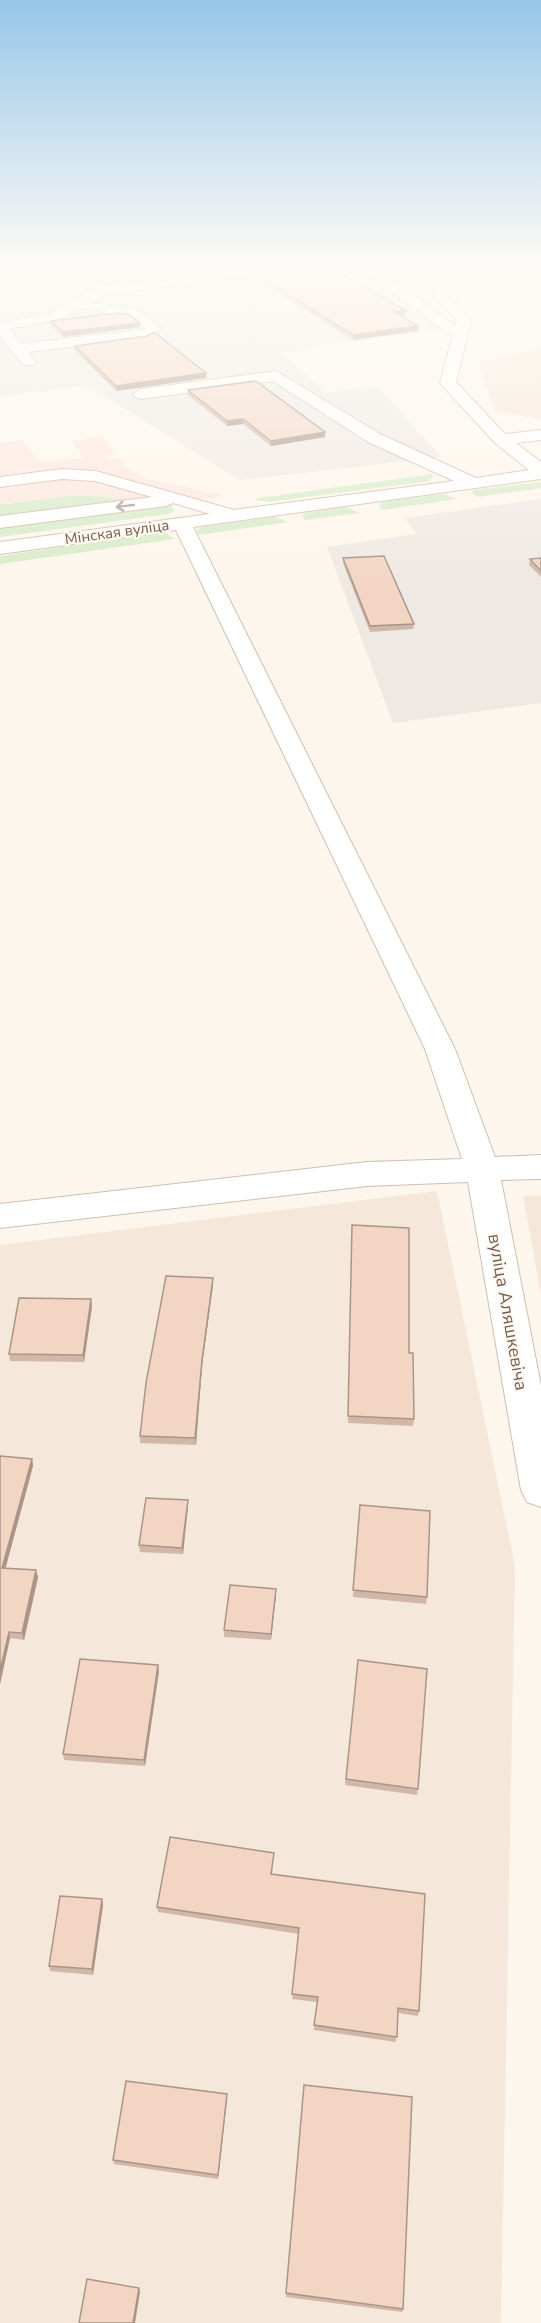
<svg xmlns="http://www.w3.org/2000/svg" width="541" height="2323" viewBox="0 0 541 2323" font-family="'Nunito Sans',sans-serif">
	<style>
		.residential { fill: #f5e8da }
		.commercial { fill: #fde8e0 }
		.industrial { fill: #efe9e4 }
		.green { fill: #d8ecc9 }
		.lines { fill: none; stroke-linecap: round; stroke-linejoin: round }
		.minor-casing { stroke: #d1beb0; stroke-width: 2 }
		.minor { fill: #fff; fill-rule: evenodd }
		.wall { fill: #d1b7a8 }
		.shaded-wall { fill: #aa9588 }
		.building { fill: #f3d5c3; stroke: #aa9588; stroke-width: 1.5 }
		.oneway { stroke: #af9d94 }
		.labels { text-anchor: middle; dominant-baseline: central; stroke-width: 4.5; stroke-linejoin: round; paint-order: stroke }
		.far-street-label { font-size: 15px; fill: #7a5c4d; stroke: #fffaf3 }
		.street-label { font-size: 18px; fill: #7a5c4d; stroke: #fffaf3 }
	</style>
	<rect width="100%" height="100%" fill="#fdf6ec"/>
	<g class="residential">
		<path d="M 541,348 L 541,420 L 494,410 L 478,362 Z"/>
		<path d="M 437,1191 L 515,1566 L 501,2323 L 0,2323 L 0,1245 Z"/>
		<path d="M 523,1196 L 541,1196 L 541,1295 Z"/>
	</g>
	<path class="commercial" d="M 101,437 L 115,453 L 104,455 L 106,459 L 111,460 L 118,458 L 127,462 L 121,465 L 147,479 L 225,496 L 0,526 L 0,443 L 21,440 L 40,462 L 84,458 L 73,441 Z"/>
	<g class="industrial">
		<path d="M 0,267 L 382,267 L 458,327 L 347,343 L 344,341 L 283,354 L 325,392 L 378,387 L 441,457 L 240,480 L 88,386 L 0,396 Z"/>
		<path d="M 541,499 L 541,703 L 393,723 L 327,547 L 416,534 L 405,518 Z"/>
	</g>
	<g class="green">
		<path d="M 433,474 L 430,481 L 268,502 L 253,499 Z"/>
		<path d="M 541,482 L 541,488 L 477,497 L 472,493 L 474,490 Z"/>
		<path d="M 444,494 L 457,499 L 382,510 L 379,506 L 382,502 Z"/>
		<path d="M 71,496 L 93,496 L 128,500 L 0,517 L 0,505 Z"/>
		<path d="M 160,505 L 171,506 L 175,511 L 168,514 L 0,537 L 0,525 Z"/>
		<path d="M 347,507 L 359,513 L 305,520 L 302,516 L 305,513 Z"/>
		<path d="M 275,517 L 288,522 L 199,535 L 197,531 L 201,527 Z"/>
		<path d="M 164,532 L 175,539 L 0,564 L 0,556 Z"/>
	</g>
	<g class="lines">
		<defs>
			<g id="minor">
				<path d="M 68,267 L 82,267 L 107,286 L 250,267 L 287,267 L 281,271 L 107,294 L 92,302 L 140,311 L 162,329 L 147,338 L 28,352 L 36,362 L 33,365 L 23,365 L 0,336 L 0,323 L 51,313 L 95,289 ZM 81,308 L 131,317 L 146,329 L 21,344 L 9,329 L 60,319 Z"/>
				<path d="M 349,267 L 380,269 L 455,326 L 457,321 L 408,267 L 421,267 L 469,317 L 471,320 L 456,382 L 505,434 L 541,430 L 541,440 L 516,443 L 541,462 L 541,479 L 193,527 L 455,1049 L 495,1157 L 541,1155 L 541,1179 L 501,1180 L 541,1386 L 541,1507 L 527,1502 L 521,1490 L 468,1182 L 367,1186 L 0,1228 L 0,1204 L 367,1162 L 462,1159 L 425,1049 L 176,530 L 0,554 L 0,542 L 210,514 L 173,503 L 166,506 L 0,528 L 0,516 L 152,497 L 95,481 L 62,479 L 0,487 L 0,477 L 62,469 L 96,471 L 234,510 L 454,481 L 368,442 L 273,381 L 141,399 L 135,397 L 133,394 L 141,389 L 276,371 L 380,434 L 476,478 L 529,470 L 495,443 L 440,383 L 453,334 L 447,333 L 370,275 L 350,270 Z"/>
			</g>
		</defs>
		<use href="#minor" class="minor-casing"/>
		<use href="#minor" class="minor"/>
	</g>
	<g class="wall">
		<path d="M 257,275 L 405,315 L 401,316 L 418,326 L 418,331 L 353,340 L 257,279 Z"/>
		<path d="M 51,321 L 140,323 L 140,327 L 63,337 L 51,326 Z"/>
		<path d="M 75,346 L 206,378 L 116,391 L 75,350 Z"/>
		<path d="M 188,390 L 325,437 L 271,446 L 243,424 L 227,426 L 188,395 Z"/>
		<path d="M 343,558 L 414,624 L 413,629 L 370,632 L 343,563 Z"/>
		<path d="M 541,558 L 541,577 L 529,565 L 530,559 Z"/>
		<path d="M 352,1225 L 414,1419 L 413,1426 L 348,1423 Z"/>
		<path d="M 213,1278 L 213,1285 L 202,1366 L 196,1445 L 140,1443 L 140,1436 Z"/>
		<path d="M 91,1299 L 92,1306 L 84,1362 L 10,1361 L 9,1354 Z"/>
		<path d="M 0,1456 L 32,1459 L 33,1466 L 5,1568 L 38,1577 L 24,1640 L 10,1638 L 0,1684 Z"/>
		<path d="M 188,1500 L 188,1506 L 183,1554 L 140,1552 L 139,1545 Z"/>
		<path d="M 360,1505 L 427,1597 L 426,1604 L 353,1597 Z"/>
		<path d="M 276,1595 L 271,1640 L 224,1637 L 224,1630 Z"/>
		<path d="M 358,1660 L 418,1789 L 417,1795 L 345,1785 Z"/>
		<path d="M 159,1671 L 145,1766 L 64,1760 L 63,1754 Z"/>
		<path d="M 274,1853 L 272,1874 L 419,2011 L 418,2016 L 398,2013 L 396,2042 L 314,2030 L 317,2002 L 292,1999 L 299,1934 L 158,1912 L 157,1907 Z"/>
		<path d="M 102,1899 L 103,1905 L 93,1975 L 50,1971 L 49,1966 Z"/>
		<path d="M 304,2085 L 403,2309 L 402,2312 L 286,2297 Z"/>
		<path d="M 227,2099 L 218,2179 L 114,2164 L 113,2160 Z"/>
	</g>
	<g class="shaded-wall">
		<path d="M 406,311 L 405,315 L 394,317 L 394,312 Z"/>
		<path d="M 140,323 L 140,327 L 63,337 L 63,332 Z"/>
		<path d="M 418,326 L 418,331 L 353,340 L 353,335 Z"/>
		<path d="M 206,373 L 206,378 L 116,391 L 116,386 Z"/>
		<path d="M 243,419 L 243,424 L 227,426 L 227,421 Z"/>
		<path d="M 325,432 L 325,437 L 271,446 L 271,441 Z"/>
		<path d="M 213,1278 L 213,1285 L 202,1366 L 196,1445 L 195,1438 L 202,1360 Z"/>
		<path d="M 91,1299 L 92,1306 L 84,1362 L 83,1355 Z"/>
		<path d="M 32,1459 L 33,1466 L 4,1574 L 2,1568 Z"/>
		<path d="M 188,1500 L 188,1506 L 183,1554 L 182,1548 Z"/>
		<path d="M 36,1570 L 38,1577 L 24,1640 L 22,1633 Z"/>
		<path d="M 276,1589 L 276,1595 L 271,1640 L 271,1634 Z"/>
		<path d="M 9,1632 L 10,1638 L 0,1684 L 0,1671 Z"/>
		<path d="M 158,1665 L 159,1671 L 145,1766 L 144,1760 Z"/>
		<path d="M 102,1899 L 103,1905 L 93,1975 L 92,1969 Z"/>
		<path d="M 227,2094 L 227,2099 L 218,2179 L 218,2175 Z"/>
		<path d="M 139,2288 L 140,2292 L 135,2323 L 133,2323 Z"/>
	</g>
	<g class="building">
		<path d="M 321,267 L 331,267 L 406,311 L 394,312 L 418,326 L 353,335 L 257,275 Z"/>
		<path d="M 119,313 L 130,315 L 140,323 L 63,332 L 51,321 Z"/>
		<path d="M 154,332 L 206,373 L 116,386 L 75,346 L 147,336 Z"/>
		<path d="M 256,381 L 325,432 L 271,441 L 243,419 L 227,421 L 188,390 Z"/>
		<path d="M 384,556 L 414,624 L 370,626 L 343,558 Z"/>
		<path d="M 541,558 L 541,571 L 530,559 Z"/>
		<path d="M 352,1225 L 409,1228 L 409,1353 L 413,1353 L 414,1419 L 348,1416 Z"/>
		<path d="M 166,1276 L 213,1278 L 202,1360 L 195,1438 L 140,1436 L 146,1383 Z"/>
		<path d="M 19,1298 L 91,1299 L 83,1355 L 9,1354 Z"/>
		<path d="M 0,1456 L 32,1459 L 2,1568 L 36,1570 L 22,1633 L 9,1632 L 0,1671 Z"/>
		<path d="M 146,1498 L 188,1500 L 182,1548 L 139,1545 Z"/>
		<path d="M 360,1505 L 430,1511 L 427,1597 L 353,1590 Z"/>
		<path d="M 230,1585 L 276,1589 L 271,1634 L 224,1630 Z"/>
		<path d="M 80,1659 L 158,1665 L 144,1760 L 63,1754 Z"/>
		<path d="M 358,1660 L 427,1669 L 418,1789 L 346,1779 Z"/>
		<path d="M 170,1837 L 274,1853 L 271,1874 L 425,1894 L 419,2011 L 398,2008 L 397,2037 L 314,2025 L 318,1997 L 292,1994 L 299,1928 L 157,1907 Z"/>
		<path d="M 60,1896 L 102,1899 L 92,1969 L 49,1966 Z"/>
		<path d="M 126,2081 L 227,2094 L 218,2175 L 113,2160 Z"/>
		<path d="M 304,2085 L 412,2097 L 403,2309 L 286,2293 Z"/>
		<path d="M 87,2279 L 139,2288 L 133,2323 L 79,2323 Z"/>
	</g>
	<defs><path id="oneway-shaft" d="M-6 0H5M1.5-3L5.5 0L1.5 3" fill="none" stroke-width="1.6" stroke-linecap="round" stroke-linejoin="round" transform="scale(1.5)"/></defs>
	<use class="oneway" href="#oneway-shaft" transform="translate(125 506) rotate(173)"/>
	<linearGradient id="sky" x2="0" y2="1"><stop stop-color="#97c7e8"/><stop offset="0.45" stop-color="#fefbf6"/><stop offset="1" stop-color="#fefbf6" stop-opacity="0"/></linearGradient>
	<rect width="541" height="592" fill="url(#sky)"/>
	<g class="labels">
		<g class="far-street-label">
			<text transform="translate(117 532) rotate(-8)">Мінская вуліца</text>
		</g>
		<g class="street-label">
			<text transform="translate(508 1312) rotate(80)">вуліца Аляшкевіча</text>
		</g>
	</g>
</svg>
